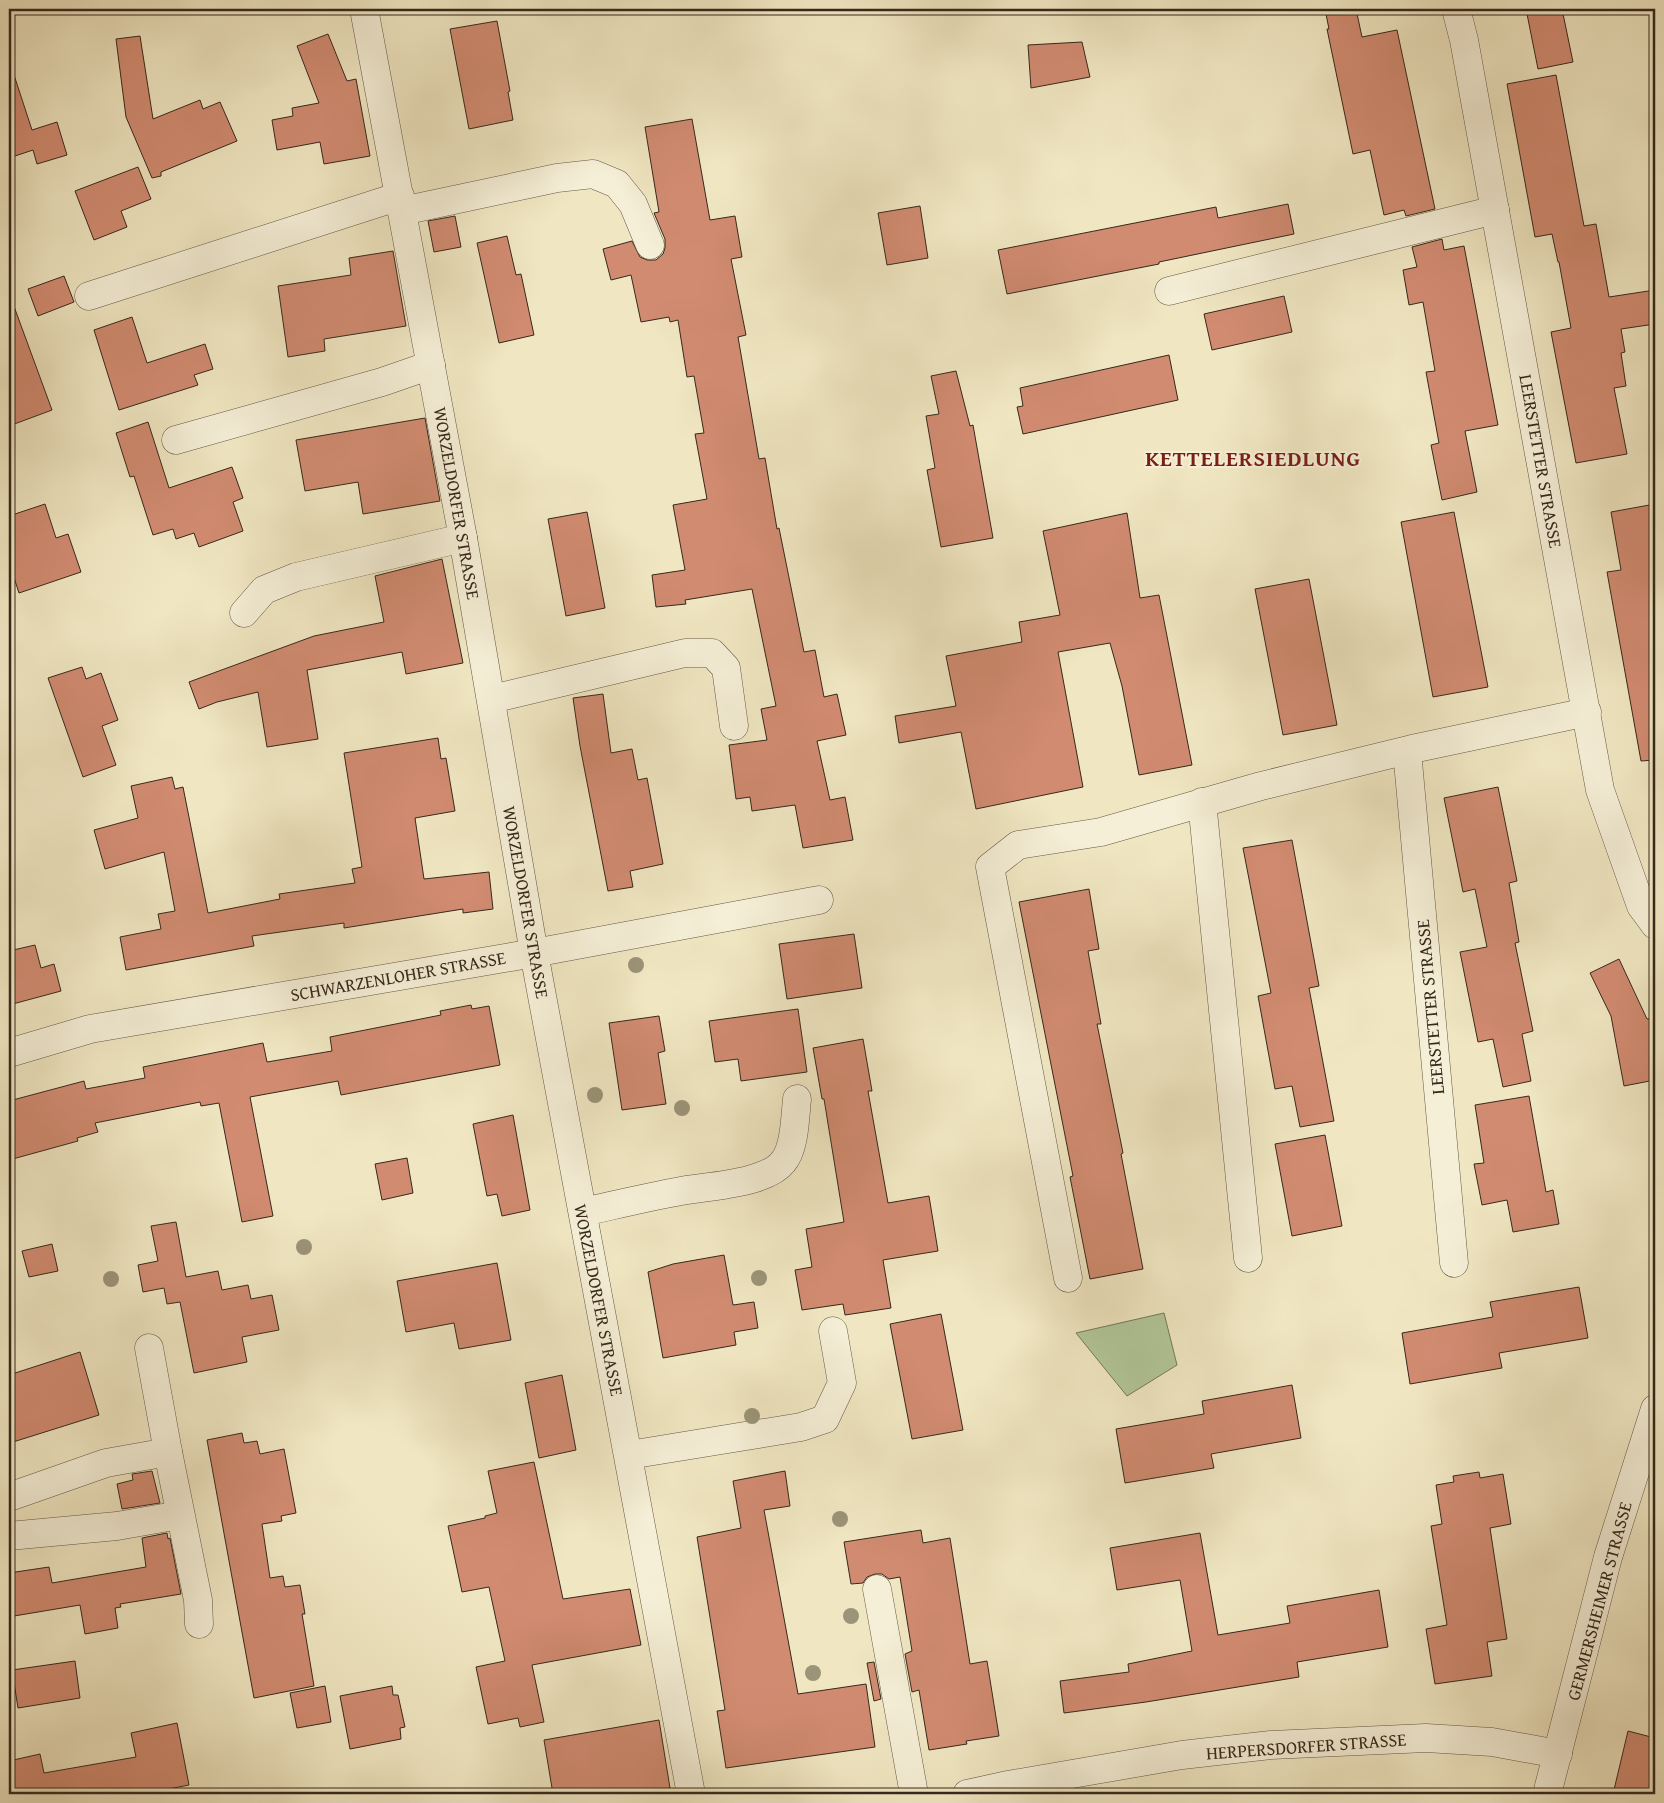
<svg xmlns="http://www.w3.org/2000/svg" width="1664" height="1803" viewBox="0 0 1664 1803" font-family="'Gentium Book Plus',serif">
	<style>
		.green { fill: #b2c799; stroke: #74785a }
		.building { fill: #d18b71; stroke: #36281c }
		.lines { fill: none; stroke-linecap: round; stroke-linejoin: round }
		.minor-casing { stroke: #645846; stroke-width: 29 }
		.minor { stroke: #f5efd7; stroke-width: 28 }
		.tree { fill: #9b9478 }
		.labels { text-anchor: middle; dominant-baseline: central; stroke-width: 4; stroke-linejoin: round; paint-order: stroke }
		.street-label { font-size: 18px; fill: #36281c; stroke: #f5efd7 }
		.district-label { font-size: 22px; font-weight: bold; letter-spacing: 1px; fill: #7a1f14; stroke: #f5efd7 }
	</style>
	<rect width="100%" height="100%" fill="#f0e7c2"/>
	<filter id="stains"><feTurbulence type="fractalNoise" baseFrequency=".004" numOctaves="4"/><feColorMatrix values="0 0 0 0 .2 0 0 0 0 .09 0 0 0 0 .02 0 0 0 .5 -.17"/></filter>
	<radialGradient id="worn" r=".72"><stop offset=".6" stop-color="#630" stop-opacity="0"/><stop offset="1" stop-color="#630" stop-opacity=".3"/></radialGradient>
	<path class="green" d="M 1164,1313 L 1177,1365 L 1127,1396 L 1076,1333 Z"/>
	<g class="building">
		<path d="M 1325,9 L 1356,9 L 1362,37 L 1397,30 L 1435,209 L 1406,216 L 1404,210 L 1384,215 L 1370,150 L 1353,154 L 1327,29 L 1329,29 Z"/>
		<path d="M 1526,9 L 1562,9 L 1573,62 L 1538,69 Z"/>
		<path d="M 497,21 L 510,91 L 508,92 L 513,120 L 469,129 L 450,29 Z"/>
		<path d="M 328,34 L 347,81 L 356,79 L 370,156 L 324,164 L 320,142 L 277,150 L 272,120 L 293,116 L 292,108 L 319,103 L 297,46 Z"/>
		<path d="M 140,36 L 153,119 L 200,100 L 203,109 L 220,102 L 237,141 L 161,172 L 161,176 L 152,178 L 126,117 L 116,39 Z"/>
		<path d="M 1082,42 L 1090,77 L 1031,88 L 1028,45 Z"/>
		<path d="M 14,75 L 32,130 L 57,122 L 67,155 L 37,164 L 33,150 L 9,158 L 9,76 Z"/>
		<path d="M 1556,75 L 1584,226 L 1596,224 L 1609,297 L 1655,290 L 1655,324 L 1621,329 L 1625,352 L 1621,353 L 1626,386 L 1614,388 L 1627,454 L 1576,463 L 1551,332 L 1571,328 L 1559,262 L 1558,262 L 1552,234 L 1535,237 L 1507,84 Z"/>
		<path d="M 692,119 L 710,220 L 735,216 L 742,257 L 731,259 L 746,335 L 738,337 L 759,459 L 765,458 L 777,529 L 779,528 L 804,652 L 815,650 L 824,697 L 837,694 L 846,735 L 817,741 L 830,800 L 845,797 L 853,840 L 803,848 L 795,805 L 752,811 L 750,797 L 736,799 L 729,745 L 767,740 L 761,709 L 776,706 L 752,589 L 685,600 L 686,604 L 656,607 L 652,575 L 685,570 L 673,505 L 707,499 L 695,434 L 704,433 L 694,376 L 687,377 L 678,320 L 670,322 L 669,317 L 641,322 L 631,275 L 611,280 L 603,249 L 632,241 L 640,257 L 647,260 L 656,260 L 663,254 L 665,248 L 665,239 L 654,213 L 659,212 L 645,127 Z"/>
		<path d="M 138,167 L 151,199 L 121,211 L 127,227 L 94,240 L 75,191 Z"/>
		<path d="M 1288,204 L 1294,234 L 1159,262 L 1159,264 L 1007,294 L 998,250 L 1216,207 L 1218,218 Z"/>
		<path d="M 920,206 L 928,258 L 887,265 L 878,213 Z"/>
		<path d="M 455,216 L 461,247 L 434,252 L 428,221 Z"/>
		<path d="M 507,236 L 516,275 L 521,274 L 534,335 L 499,343 L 477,243 Z"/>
		<path d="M 1442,239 L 1444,250 L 1464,246 L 1498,425 L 1465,431 L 1477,492 L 1442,500 L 1431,445 L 1439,443 L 1426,372 L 1435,371 L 1423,302 L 1409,305 L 1403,270 L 1417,267 L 1412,247 Z"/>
		<path d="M 393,251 L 406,326 L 324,339 L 325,351 L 288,357 L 278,286 L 351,275 L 349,258 Z"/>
		<path d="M 64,276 L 74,302 L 38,316 L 28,289 Z"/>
		<path d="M 1284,296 L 1292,332 L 1212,350 L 1204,314 Z"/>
		<path d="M 12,301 L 52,410 L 9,426 L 9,302 Z"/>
		<path d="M 132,317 L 147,363 L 205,344 L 213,369 L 194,375 L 198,385 L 119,410 L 94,330 Z"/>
		<path d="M 1169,355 L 1178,400 L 1023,434 L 1017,407 L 1023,406 L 1020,388 Z"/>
		<path d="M 956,371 L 970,426 L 973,425 L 993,538 L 941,547 L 927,470 L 935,468 L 926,416 L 939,414 L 931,376 Z"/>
		<path d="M 425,418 L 440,501 L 363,514 L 358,482 L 305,491 L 296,440 Z"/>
		<path d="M 148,422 L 169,488 L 232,467 L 243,498 L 233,502 L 243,531 L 199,547 L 194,533 L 176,539 L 173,529 L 153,535 L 134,476 L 130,477 L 116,433 Z"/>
		<path d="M 45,504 L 56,538 L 68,534 L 81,572 L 19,593 L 9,562 L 9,516 Z"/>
		<path d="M 1655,504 L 1655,760 L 1641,761 L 1607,572 L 1621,570 L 1611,512 Z"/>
		<path d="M 587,512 L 605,608 L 566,616 L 548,519 Z"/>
		<path d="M 1454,512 L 1488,687 L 1433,697 L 1401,522 Z"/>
		<path d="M 1127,513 L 1140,598 L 1159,595 L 1192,765 L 1139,775 L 1122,686 L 1110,643 L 1058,652 L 1083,787 L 976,809 L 961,732 L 899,743 L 895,716 L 956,706 L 946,656 L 1022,642 L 1019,622 L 1060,615 L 1043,531 Z"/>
		<path d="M 442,559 L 463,663 L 406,674 L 402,652 L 307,670 L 318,739 L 267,747 L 258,692 L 217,702 L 199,709 L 189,682 L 314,636 L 384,622 L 375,576 Z"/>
		<path d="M 1309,579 L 1337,725 L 1283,735 L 1255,589 Z"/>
		<path d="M 82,667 L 86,679 L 101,673 L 118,720 L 102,726 L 116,765 L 83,777 L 48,678 Z"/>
		<path d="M 603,694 L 611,753 L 632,749 L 638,780 L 647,778 L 663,864 L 630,871 L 633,887 L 608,891 L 580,746 L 573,698 Z"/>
		<path d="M 438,738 L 441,759 L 446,758 L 455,811 L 415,818 L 424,879 L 489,872 L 493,909 L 463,913 L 463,909 L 344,928 L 344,923 L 252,936 L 254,946 L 126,970 L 120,937 L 161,929 L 158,914 L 175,911 L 164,852 L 105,869 L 94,830 L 138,818 L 131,786 L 172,777 L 175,789 L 183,787 L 208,913 L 280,899 L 279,894 L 355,883 L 352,869 L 362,867 L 344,753 Z"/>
		<path d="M 1498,787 L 1517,881 L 1509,883 L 1519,942 L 1515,943 L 1533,1031 L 1522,1034 L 1531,1081 L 1503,1087 L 1493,1039 L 1478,1042 L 1460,952 L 1487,947 L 1475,889 L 1463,892 L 1444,798 Z"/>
		<path d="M 1292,840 L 1319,986 L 1309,988 L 1334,1121 L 1300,1127 L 1292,1086 L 1275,1089 L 1258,996 L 1271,993 L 1243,848 Z"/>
		<path d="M 1089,889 L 1099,949 L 1088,951 L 1101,1024 L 1097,1024 L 1123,1153 L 1121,1154 L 1143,1269 L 1090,1279 L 1070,1177 L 1073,1176 L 1019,902 Z"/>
		<path d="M 854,934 L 862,988 L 787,999 L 779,944 Z"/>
		<path d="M 35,945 L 41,968 L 54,964 L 61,991 L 9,1005 L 9,951 Z"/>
		<path d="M 1619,959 L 1647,1019 L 1655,1018 L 1655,1080 L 1624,1086 L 1611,1016 L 1590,973 Z"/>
		<path d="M 471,1005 L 472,1009 L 489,1006 L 500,1065 L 341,1095 L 338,1081 L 250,1097 L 273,1216 L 242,1222 L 219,1103 L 201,1106 L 200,1102 L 95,1123 L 98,1132 L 77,1138 L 78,1141 L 9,1160 L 9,1101 L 84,1081 L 86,1089 L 145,1078 L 143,1067 L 263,1043 L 267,1062 L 332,1051 L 330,1037 L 441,1015 L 440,1011 Z"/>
		<path d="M 798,1009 L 807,1072 L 741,1081 L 738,1059 L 715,1062 L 709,1021 Z"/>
		<path d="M 659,1016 L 665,1051 L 658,1053 L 666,1104 L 622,1110 L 609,1023 Z"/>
		<path d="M 863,1039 L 872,1091 L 868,1091 L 888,1203 L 929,1196 L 938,1251 L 883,1260 L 891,1308 L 845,1315 L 843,1304 L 802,1310 L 795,1270 L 812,1267 L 806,1229 L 844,1222 L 824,1099 L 822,1099 L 813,1048 Z"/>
		<path d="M 1529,1096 L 1546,1192 L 1553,1190 L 1559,1224 L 1513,1232 L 1507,1200 L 1482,1205 L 1474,1164 L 1484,1163 L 1475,1105 Z"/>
		<path d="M 513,1115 L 530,1210 L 502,1216 L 497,1194 L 487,1196 L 473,1124 Z"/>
		<path d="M 1325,1135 L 1342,1226 L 1292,1236 L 1275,1144 Z"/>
		<path d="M 407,1158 L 413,1193 L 382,1200 L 375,1164 Z"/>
		<path d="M 176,1222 L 186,1277 L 218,1271 L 222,1290 L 248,1285 L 251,1299 L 272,1295 L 279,1330 L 242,1337 L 247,1362 L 194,1373 L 180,1302 L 167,1304 L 164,1288 L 143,1292 L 138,1265 L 158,1261 L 151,1226 Z"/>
		<path d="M 52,1244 L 58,1271 L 29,1277 L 22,1251 Z"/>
		<path d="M 724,1255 L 733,1305 L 754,1302 L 758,1328 L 734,1332 L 736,1345 L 663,1358 L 648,1272 L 673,1264 Z"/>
		<path d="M 497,1263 L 511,1340 L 459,1349 L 454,1323 L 406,1332 L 397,1281 Z"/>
		<path d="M 1579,1287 L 1588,1338 L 1499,1353 L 1502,1368 L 1410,1384 L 1402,1333 L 1493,1317 L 1490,1302 Z"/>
		<path d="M 941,1314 L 963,1430 L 912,1439 L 890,1324 Z"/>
		<path d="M 80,1352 L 99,1415 L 13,1442 L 9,1428 L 9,1375 Z"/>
		<path d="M 562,1375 L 576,1450 L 539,1458 L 525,1383 Z"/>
		<path d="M 1292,1385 L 1301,1438 L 1211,1454 L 1214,1468 L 1125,1483 L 1116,1429 L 1204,1414 L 1202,1401 Z"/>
		<path d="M 242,1433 L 244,1443 L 257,1441 L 260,1454 L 284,1449 L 296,1513 L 281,1516 L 282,1521 L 262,1524 L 270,1578 L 283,1576 L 285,1587 L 300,1585 L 305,1614 L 302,1614 L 314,1686 L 254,1698 L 207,1440 Z"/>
		<path d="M 534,1462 L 563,1599 L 630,1589 L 641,1645 L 532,1665 L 544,1722 L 520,1727 L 518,1718 L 488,1724 L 476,1667 L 505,1661 L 489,1587 L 462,1592 L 448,1526 L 485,1518 L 485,1516 L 497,1513 L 488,1471 Z"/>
		<path d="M 152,1471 L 160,1503 L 122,1509 L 117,1484 L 133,1480 L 132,1474 Z"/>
		<path d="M 785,1471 L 790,1506 L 764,1510 L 798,1694 L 866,1684 L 875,1747 L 726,1768 L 717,1711 L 725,1710 L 697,1537 L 741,1528 L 733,1481 Z"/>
		<path d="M 1479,1472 L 1480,1478 L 1503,1474 L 1511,1524 L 1490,1528 L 1507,1639 L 1487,1642 L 1492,1676 L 1435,1684 L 1426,1629 L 1447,1625 L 1431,1526 L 1442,1524 L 1436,1485 L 1454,1482 L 1453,1476 Z"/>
		<path d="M 921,1530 L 923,1543 L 950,1538 L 970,1664 L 987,1661 L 999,1736 L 966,1741 L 967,1744 L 929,1750 L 919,1690 L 912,1692 L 905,1654 L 912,1651 L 900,1577 L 889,1579 L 882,1574 L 875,1574 L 867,1577 L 863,1583 L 851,1584 L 844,1542 Z"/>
		<path d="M 167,1533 L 168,1539 L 170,1538 L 181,1594 L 120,1604 L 121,1607 L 115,1608 L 118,1628 L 85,1634 L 80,1605 L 14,1616 L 9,1573 L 49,1567 L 52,1583 L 146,1567 L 142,1538 Z"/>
		<path d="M 1200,1533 L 1218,1635 L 1290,1623 L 1287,1606 L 1379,1590 L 1388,1647 L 1297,1662 L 1299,1677 L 1146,1702 L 1064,1713 L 1060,1681 L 1129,1672 L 1128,1664 L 1192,1651 L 1180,1580 L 1117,1590 L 1110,1548 Z"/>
		<path d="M 75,1661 L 80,1698 L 18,1708 L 12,1670 Z"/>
		<path d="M 874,1662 L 881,1699 L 874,1701 L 867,1663 Z"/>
		<path d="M 325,1686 L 331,1722 L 297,1728 L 290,1693 Z"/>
		<path d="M 392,1686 L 393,1695 L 398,1695 L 405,1727 L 400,1728 L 401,1739 L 350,1749 L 340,1696 Z"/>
		<path d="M 659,1720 L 670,1788 L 628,1794 L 553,1794 L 544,1740 Z"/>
		<path d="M 177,1723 L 189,1785 L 143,1794 L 9,1794 L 9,1761 L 40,1754 L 44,1773 L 136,1757 L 131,1733 Z"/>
		<path d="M 1628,1731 L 1655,1738 L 1655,1794 L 1613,1794 Z"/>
	</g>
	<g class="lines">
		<defs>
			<g id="minor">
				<path d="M 364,9 L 463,538 L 534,953 L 691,1794"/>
				<path d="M 1456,9 L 1464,40 L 1600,790 L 1641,906 L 1655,925"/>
				<path d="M 402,211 L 557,178 L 593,174 L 617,184 L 633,204 L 650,245"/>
				<path d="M 1169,291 L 1495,210"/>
				<path d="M 89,296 L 400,196"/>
				<path d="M 176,440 L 382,382 L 431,365"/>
				<path d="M 244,613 L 264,590 L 296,577 L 463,538"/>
				<path d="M 492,699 L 685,653 L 712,653 L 726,668 L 734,726"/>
				<path d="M 1407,751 L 1454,1263"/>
				<path d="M 1202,802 L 1248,1258"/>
				<path d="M 9,1053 L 90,1029 L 534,953 L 819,900"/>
				<path d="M 583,1212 C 615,1205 648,1197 681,1191 C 707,1186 766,1184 783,1162 C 795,1148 795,1117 797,1099"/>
				<path d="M 1068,1278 L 990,867 L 1018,845 L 1101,832 L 1261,786 L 1412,749 L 1587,712"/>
				<path d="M 149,1348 L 168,1452"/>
				<path d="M 629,1455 L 801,1427 L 825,1419 L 842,1383 L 833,1331"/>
				<path d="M 9,1497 L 106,1463 L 168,1452 L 198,1600 L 199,1624"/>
				<path d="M 9,1536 L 117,1526 L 180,1515"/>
				<path d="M 877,1589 L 914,1794"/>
				<path d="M 967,1794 L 1008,1785 L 1182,1755 L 1271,1745 L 1426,1738 L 1492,1742 L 1558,1754"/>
				<path d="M 1547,1794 L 1608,1557 L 1655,1409"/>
			</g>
		</defs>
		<use href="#minor" class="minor-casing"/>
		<use href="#minor" class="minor"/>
	</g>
	<g class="tree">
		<circle cx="636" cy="965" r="8"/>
		<circle cx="595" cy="1095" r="8"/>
		<circle cx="682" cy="1108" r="8"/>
		<circle cx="304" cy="1247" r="8"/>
		<circle cx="759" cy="1278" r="8"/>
		<circle cx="111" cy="1279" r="8"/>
		<circle cx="752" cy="1416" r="8"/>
		<circle cx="840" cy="1519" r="8"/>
		<circle cx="851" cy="1616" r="8"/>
		<circle cx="813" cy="1673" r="8"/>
	</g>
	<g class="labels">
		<g class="street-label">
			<text transform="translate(1541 461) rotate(80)">LEERSTETTER STRASSE</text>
			<text transform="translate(457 503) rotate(80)">WORZELDORFER STRASSE</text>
			<text transform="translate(526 902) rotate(80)">WORZELDORFER STRASSE</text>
			<text transform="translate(398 976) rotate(-10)">SCHWARZENLOHER STRASSE</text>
			<text transform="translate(1430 1007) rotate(-95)">LEERSTETTER STRASSE</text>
			<text transform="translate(599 1300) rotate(79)">WORZELDORFER STRASSE</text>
			<text transform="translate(1599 1601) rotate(-75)">GERMERSHEIMER STRASSE</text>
			<text transform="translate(1306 1746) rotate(-4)">HERPERSDORFER STRASSE</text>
		</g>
		<g class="district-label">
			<text x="1253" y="458">KETTELERSIEDLUNG</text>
		</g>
	</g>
	<rect width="1664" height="1803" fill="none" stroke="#f0e7c2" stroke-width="30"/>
	<rect x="10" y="10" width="1644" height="1783" fill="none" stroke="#36281c" stroke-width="2.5"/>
	<rect x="15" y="15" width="1634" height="1773" fill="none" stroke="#36281c"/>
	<rect width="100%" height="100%" filter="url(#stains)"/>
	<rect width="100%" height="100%" fill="url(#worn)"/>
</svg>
